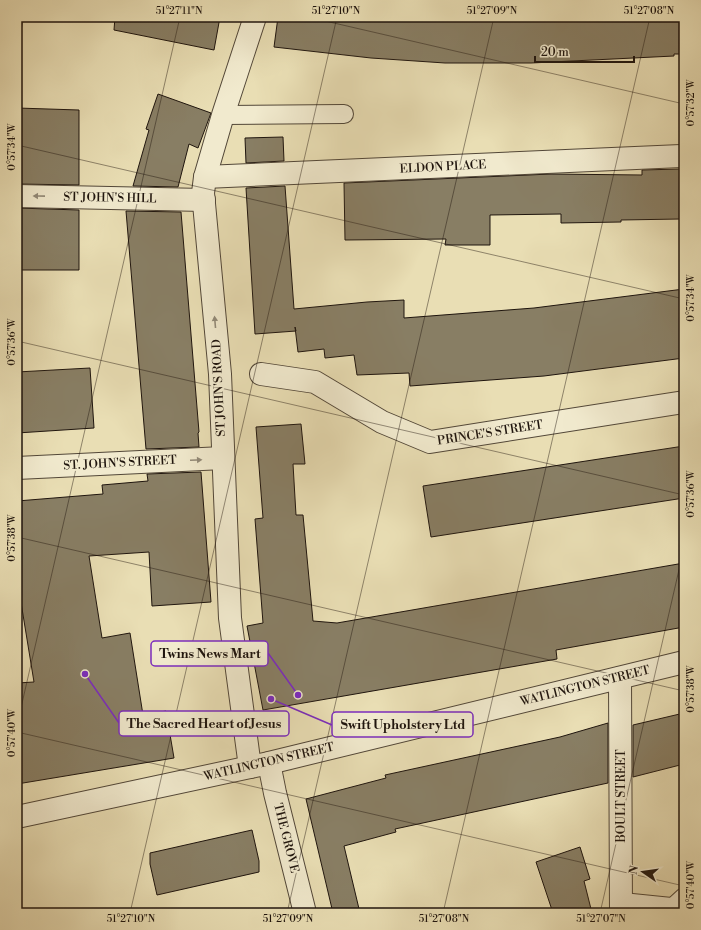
<svg xmlns="http://www.w3.org/2000/svg" width="701" height="930" viewBox="0 0 701 930" font-family="'Libre Bodoni',serif">
	<style>
		.building { fill: #887e64; stroke: #1f150e }
		.lines { fill: none; stroke-linecap: round; stroke-linejoin: round }
		.lane-casing { stroke: #524738; stroke-width: 20 }
		.street-casing { stroke: #524738; stroke-width: 24 }
		.lane { stroke: #f1eace; stroke-width: 18 }
		.street { stroke: #f1eace; stroke-width: 22 }
		.oneway { fill: #928a78 }
		.ticks { fill: none; stroke: #1f150e; stroke-width: 1; stroke-opacity: 0.45 }
		.labels { text-anchor: middle; dominant-baseline: central; stroke-width: 4; stroke-linejoin: round; paint-order: stroke }
		.street-label { font-size: 12px; fill: #1f150e; stroke: #f1eace }
		.leader { fill: none; stroke: #7b2cbf; stroke-width: 1.5 }
		.callout-dot { fill: #7b2cbf; stroke: #f1eace; stroke-width: 1.5 }
		.callout { fill: #f1eace; stroke: #7b2cbf; stroke-width: 1.5 }
		.callout-label { font-size: 13px; text-anchor: middle; font-weight: bold; fill: #1f150e }
		.neatline { fill: none; stroke: #1f150e; stroke-width: 1.5 }
		.ticks-label { font-size: 10px; text-anchor: middle; fill: #1f150e }
	</style>
	<rect width="100%" height="100%" fill="#e9deb4"/>
	<filter id="stains"><feTurbulence type="fractalNoise" baseFrequency=".005" numOctaves="4"/><feColorMatrix values="0 0 0 0 .2 0 0 0 0 .09 0 0 0 0 .02 0 0 0 .5 -.17"/></filter>
	<radialGradient id="worn" r=".72"><stop offset=".6" stop-color="#630" stop-opacity="0"/><stop offset="1" stop-color="#630" stop-opacity=".3"/></radialGradient>
	<g class="building">
		<path d="M 115,17 L 220,17 L 214,50 L 114,30 Z"/>
		<path d="M 278,17 L 684,17 L 684,54 L 674,54 L 674,56 L 531,63 L 445,63 L 371,58 L 274,47 Z"/>
		<path d="M 158,94 L 211,113 L 198,148 L 189,144 L 178,187 L 133,186 L 149,130 L 146,129 Z"/>
		<path d="M 17,108 L 79,110 L 79,185 L 17,184 Z"/>
		<path d="M 283,137 L 284,161 L 246,163 L 245,138 Z"/>
		<path d="M 680,169 L 680,219 L 621,220 L 621,222 L 561,223 L 561,214 L 490,215 L 490,245 L 445,245 L 446,239 L 345,240 L 344,183 L 551,174 L 642,175 L 642,170 Z"/>
		<path d="M 285,186 L 294,309 L 367,302 L 404,300 L 404,318 L 534,308 L 684,289 L 684,358 L 544,376 L 410,386 L 409,373 L 357,375 L 354,355 L 325,358 L 324,349 L 298,352 L 295,327 L 296,331 L 255,334 L 246,188 Z"/>
		<path d="M 17,208 L 79,210 L 79,270 L 17,270 Z"/>
		<path d="M 126,211 L 181,212 L 199,432 L 198,433 L 199,447 L 146,449 Z"/>
		<path d="M 90,368 L 94,428 L 17,433 L 17,372 Z"/>
		<path d="M 301,424 L 305,464 L 293,464 L 296,515 L 303,515 L 313,621 L 337,623 L 684,563 L 684,627 L 556,650 L 557,659 L 263,710 L 247,626 L 263,623 L 255,519 L 263,518 L 256,427 Z"/>
		<path d="M 684,446 L 684,498 L 431,537 L 423,486 Z"/>
		<path d="M 201,472 L 211,602 L 152,606 L 149,552 L 89,556 L 102,638 L 130,633 L 143,715 L 166,711 L 174,758 L 17,784 L 17,683 L 34,682 L 17,578 L 17,501 L 103,494 L 102,485 L 148,481 L 147,474 Z"/>
		<path d="M 684,713 L 684,764 L 633,777 L 633,725 Z"/>
		<path d="M 608,723 L 608,783 L 395,829 L 396,832 L 344,846 L 360,913 L 333,913 L 306,799 L 386,778 L 385,775 L 560,737 Z"/>
		<path d="M 252,830 L 259,861 L 259,872 L 157,895 L 150,864 L 150,853 Z"/>
		<path d="M 580,847 L 590,879 L 584,881 L 592,913 L 553,913 L 536,862 Z"/>
	</g>
	<g class="lines">
		<defs>
			<g id="lane">
				<path d="M 223,115 L 344,114"/>
				<path d="M 671,909 L 684,897"/>
			</g>
			<g id="street">
				<path d="M 205,177 L 681,156"/>
				<path d="M 17,196 L 204,200"/>
				<path d="M 261,374 L 315,382 L 382,422 L 430,442 L 684,402"/>
				<path d="M 17,468 L 223,458"/>
				<path d="M 620,678 L 621,913"/>
				<path d="M 269,763 L 275,793 L 305,913"/>
				<path d="M 250,767 L 230,618 L 220,374 L 203,193 L 205,177 L 223,115 L 255,17"/>
				<path d="M 17,817 L 269,763 L 684,662"/>
				<path d="M 622,904 L 671,909 L 673,913"/>
			</g>
		</defs>
		<use href="#lane" class="lane-casing"/>
		<use href="#street" class="street-casing"/>
		<use href="#lane" class="lane"/>
		<use href="#street" class="street"/>
	</g>
	<defs><path id="oneway-solid" d="M-6-.8H1V-3.2L6.5 0L1 3.2V.8H-6Z"/></defs>
	<g class="oneway">
		<use href="#oneway-solid" transform="translate(39 196) rotate(-179)"/>
		<use href="#oneway-solid" transform="translate(215 322) rotate(-95)"/>
		<use href="#oneway-solid" transform="translate(196 460) rotate(-3)"/>
	</g>
	<path class="ticks" d="M 308,17 L 684,104M 17,47 L 24,17M 17,145 L 684,299M 17,341 L 684,495M 17,537 L 684,691M 17,725 L 180,17M 17,732 L 684,886M 130,913 L 337,17M 287,913 L 494,17M 443,913 L 650,17M 600,913 L 684,548"/>
	<g class="labels">
		<g class="street-label">
			<text transform="translate(443 167) rotate(-3)">ELDON PLACE</text>
			<text transform="translate(110 198) rotate(1)">ST JOHN'S HILL</text>
			<text transform="translate(219 388) rotate(-93)">ST JOHN'S ROAD</text>
			<text transform="translate(490 433) rotate(-9)">PRINCE'S STREET</text>
			<text transform="translate(120 463) rotate(-3)">ST. JOHN'S STREET</text>
			<text transform="translate(585 686) rotate(-14)">WATLINGTON STREET</text>
			<text transform="translate(269 762) rotate(-13)">WATLINGTON STREET</text>
			<text transform="translate(621 796) rotate(-90)">BOULT STREET</text>
			<text transform="translate(286 838) rotate(76)">THE GROVE</text>
		</g>
	</g>
	<path class="leader" d="M298 695L268 653M85 674L119 723M271 699L332 725"/>
	<g class="callout-dot">
		<circle cx="298" cy="695" r="4"/>
		<circle cx="85" cy="674" r="4"/>
		<circle cx="271" cy="699" r="4"/>
	</g>
	<g class="callout">
		<rect x="151" y="641" width="117" height="25" rx="4"/>
		<rect x="119" y="711" width="170" height="25" rx="4"/>
		<rect x="332" y="712" width="141" height="25" rx="4"/>
	</g>
	<g class="callout-label">
		<text x="210" y="658">Twins News Mart</text>
		<text x="204" y="728">The Sacred Heart of Jesus</text>
		<text x="403" y="729">Swift Upholstery Ltd</text>
	</g>
	<rect width="701" height="930" fill="none" stroke="#e9deb4" stroke-width="44"/>
	<g transform="translate(643 872) rotate(283)" stroke="#f1eace" stroke-width="3" paint-order="stroke">
	<path d="M0-3L7 15L0 10L-7 15Z" fill="#1f150e"/>
	<text y="-6" font-size="11" font-weight="bold" text-anchor="middle" fill="#1f150e">N</text>
	</g>
	<path d="M535 56v6h99v-6" fill="none" stroke="#1f150e" stroke-width="2"/>
	<text x="541" y="56" font-size="12" fill="#1f150e" stroke="#f1eace" stroke-width="3" paint-order="stroke">20 m</text>
	<rect x="22" y="22" width="657" height="886" class="neatline"/>
	<g class="ticks-label">
		<text x="179" y="14">51°27'11"N</text>
		<text x="336" y="14">51°27'10"N</text>
		<text x="492" y="14">51°27'09"N</text>
		<text x="649" y="14">51°27'08"N</text>
		<text transform="translate(690 103) rotate(-90)" y="4">0°57'32"W</text>
		<text transform="translate(11 147) rotate(-90)" y="4">0°57'34"W</text>
		<text transform="translate(690 298) rotate(-90)" y="4">0°57'34"W</text>
		<text transform="translate(11 342) rotate(-90)" y="4">0°57'36"W</text>
		<text transform="translate(690 494) rotate(-90)" y="4">0°57'36"W</text>
		<text transform="translate(11 538) rotate(-90)" y="4">0°57'38"W</text>
		<text transform="translate(690 689) rotate(-90)" y="4">0°57'38"W</text>
		<text transform="translate(11 733) rotate(-90)" y="4">0°57'40"W</text>
		<text transform="translate(690 885) rotate(-90)" y="4">0°57'40"W</text>
		<text x="131" y="922">51°27'10"N</text>
		<text x="288" y="922">51°27'09"N</text>
		<text x="444" y="922">51°27'08"N</text>
		<text x="601" y="922">51°27'07"N</text>
	</g>
	<rect width="100%" height="100%" filter="url(#stains)"/>
	<rect width="100%" height="100%" fill="url(#worn)"/>
</svg>
